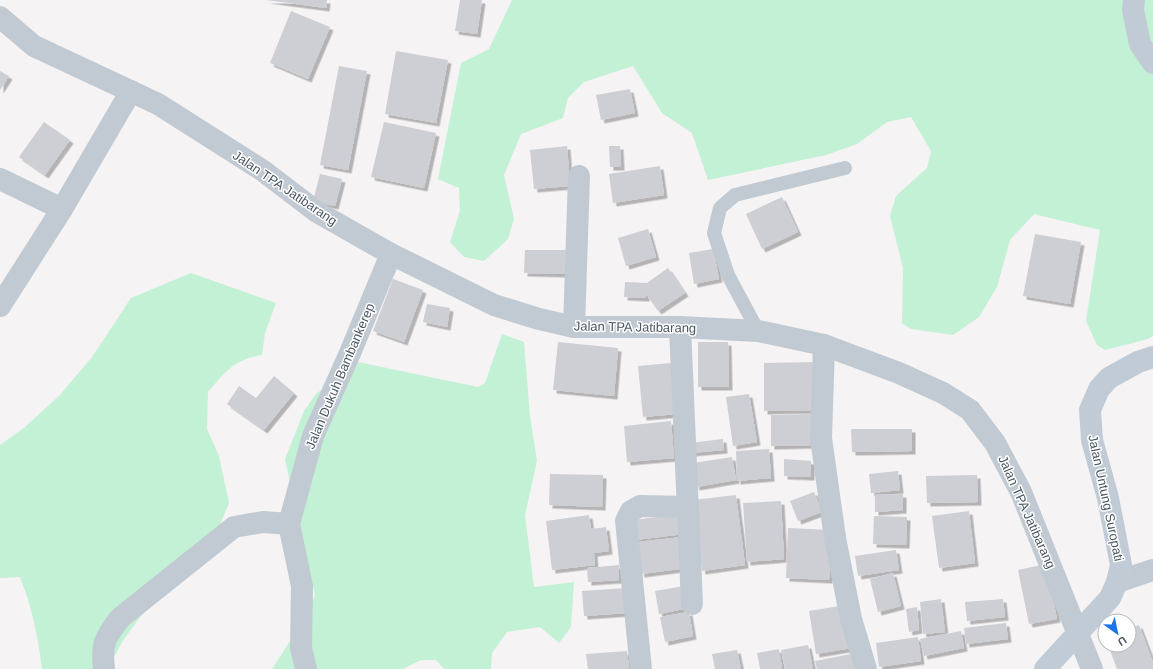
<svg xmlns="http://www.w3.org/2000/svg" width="1153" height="669" viewBox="0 0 1153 669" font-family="Helvetica,sans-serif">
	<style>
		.green { fill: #c3f1d5 }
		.building { fill: #cdcfd5; filter: url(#shadow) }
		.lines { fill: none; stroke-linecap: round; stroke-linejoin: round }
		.service { stroke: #c1cad2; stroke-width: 14 }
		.minor { stroke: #c1cad2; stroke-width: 22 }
		.secondary { stroke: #c1cbd6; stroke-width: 22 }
		.labels { text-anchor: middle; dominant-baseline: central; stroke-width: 3; stroke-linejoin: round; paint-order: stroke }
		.street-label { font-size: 13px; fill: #4a5661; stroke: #fff }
	</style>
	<defs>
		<filter id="shadow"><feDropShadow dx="3.5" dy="3.5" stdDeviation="0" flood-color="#0004"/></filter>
	</defs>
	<rect width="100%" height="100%" fill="#f5f3f3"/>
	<g class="green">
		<path d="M 512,0 L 1153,0 L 1153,336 L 1148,339 L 1105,350 L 1097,345 L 1086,321 L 1100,230 L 1034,214 L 1010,240 L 997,287 L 979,317 L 953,335 L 911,329 L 902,323 L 903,268 L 890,216 L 896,196 L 927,168 L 931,151 L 911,117 L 887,122 L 857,144 L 826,155 L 708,180 L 692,133 L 662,113 L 633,66 L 584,82 L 568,98 L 563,118 L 521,134 L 504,175 L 514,219 L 508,239 L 484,261 L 464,257 L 450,242 L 460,211 L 459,188 L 438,179 L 461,63 L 489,49 Z"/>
		<path d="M 191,273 L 276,303 L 265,333 L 262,355 C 233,360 226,371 208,392 L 207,429 L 219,456 L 229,503 L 215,537 L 141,616 L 122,642 L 110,665 L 95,669 L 42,669 C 38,637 32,607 20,577 L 0,578 L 0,445 L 25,427 L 59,396 L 92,357 L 131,298 Z"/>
		<path d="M 502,334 L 524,342 L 530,416 L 537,461 L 525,515 L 534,587 L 574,582 L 571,627 L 559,643 L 540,627 L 507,632 L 492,653 L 491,669 L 444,669 L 436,660 L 421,660 L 403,669 L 272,669 L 305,618 L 315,595 L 285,459 L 304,411 L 316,394 L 358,362 L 478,387 L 485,383 Z"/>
	</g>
	<g class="building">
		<path d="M 266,0 L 327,0 L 326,8 Z"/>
		<path d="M 460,0 L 482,0 L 477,34 L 455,31 Z"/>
		<path d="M 291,11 L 330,27 L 308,79 L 270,63 Z"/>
		<path d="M 396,51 L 448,60 L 436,123 L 385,114 Z"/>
		<path d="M 339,66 L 367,71 L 348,170 L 320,165 Z"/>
		<path d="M 0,71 L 9,76 L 0,90 Z"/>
		<path d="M 630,89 L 635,113 L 601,120 L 596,95 Z"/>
		<path d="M 44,122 L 70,140 L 45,175 L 19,157 Z"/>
		<path d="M 384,122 L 436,133 L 424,188 L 371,177 Z"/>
		<path d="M 567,146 L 570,186 L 534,189 L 530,150 Z"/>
		<path d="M 609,146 L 620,146 L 621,167 L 610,167 Z"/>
		<path d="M 660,166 L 664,195 L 613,203 L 609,174 Z"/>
		<path d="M 320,174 L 342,179 L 335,206 L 313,201 Z"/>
		<path d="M 782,197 L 798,232 L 762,249 L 746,214 Z"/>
		<path d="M 648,229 L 656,257 L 626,266 L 618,238 Z"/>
		<path d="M 1035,234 L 1081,242 L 1070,304 L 1023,296 Z"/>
		<path d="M 713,249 L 719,279 L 694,284 L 689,253 Z"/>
		<path d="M 525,250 L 567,250 L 567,274 L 524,273 Z"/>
		<path d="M 668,268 L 685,293 L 658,311 L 646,294 L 646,298 L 624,297 L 625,282 L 647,283 Z"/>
		<path d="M 393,279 L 423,290 L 404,342 L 373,331 Z"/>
		<path d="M 427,304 L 450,308 L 447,327 L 423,322 Z"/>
		<path d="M 558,342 L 618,348 L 614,396 L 553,390 Z"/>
		<path d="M 698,342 L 728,342 L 729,387 L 698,387 Z"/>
		<path d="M 817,362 L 817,410 L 764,411 L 764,363 Z"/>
		<path d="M 671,363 L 677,414 L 643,417 L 638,366 Z"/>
		<path d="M 274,376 L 294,393 L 264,430 L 227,404 L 239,386 L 256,398 Z"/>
		<path d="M 749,394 L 757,442 L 733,446 L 726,397 Z"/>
		<path d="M 814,414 L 814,445 L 771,446 L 771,415 Z"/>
		<path d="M 671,421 L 674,458 L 627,462 L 624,426 Z"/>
		<path d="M 851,429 L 912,429 L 912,451 L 852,452 Z"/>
		<path d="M 723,439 L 724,450 L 691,453 L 690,443 Z"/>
		<path d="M 769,449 L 771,478 L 737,481 L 736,451 Z"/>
		<path d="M 732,457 L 736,480 L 696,487 L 693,463 Z"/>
		<path d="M 784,459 L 811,461 L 811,477 L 784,476 Z"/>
		<path d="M 898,471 L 900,490 L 871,493 L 869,474 Z"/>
		<path d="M 550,474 L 603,475 L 602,507 L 549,505 Z"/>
		<path d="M 977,475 L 978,502 L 927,503 L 926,476 Z"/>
		<path d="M 814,492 L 822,512 L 798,521 L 790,501 Z"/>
		<path d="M 903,494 L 903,510 L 875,512 L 875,495 Z"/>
		<path d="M 736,495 L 745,565 L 702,571 L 693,500 Z"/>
		<path d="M 781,501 L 784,559 L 747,562 L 743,503 Z"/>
		<path d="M 969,511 L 975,563 L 939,568 L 932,516 Z"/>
		<path d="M 682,514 L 684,534 L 635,540 L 633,520 Z"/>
		<path d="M 589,515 L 591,529 L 606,527 L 609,551 L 594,553 L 595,565 L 552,570 L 546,521 Z"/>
		<path d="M 874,516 L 907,517 L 906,545 L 873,544 Z"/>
		<path d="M 788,528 L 831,530 L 829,580 L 786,578 Z"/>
		<path d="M 683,537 L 687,568 L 641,574 L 637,542 Z"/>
		<path d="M 896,550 L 899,570 L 858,576 L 855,556 Z"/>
		<path d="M 1046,564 L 1057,619 L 1029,624 L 1018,570 Z"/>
		<path d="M 619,565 L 619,580 L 588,582 L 587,568 Z"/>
		<path d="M 893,573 L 901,606 L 878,612 L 870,579 Z"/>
		<path d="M 684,586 L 688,608 L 659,614 L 655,591 Z"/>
		<path d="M 626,588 L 627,613 L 584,616 L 582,591 Z"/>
		<path d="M 941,599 L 945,632 L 923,634 L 920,602 Z"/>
		<path d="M 1003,599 L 1005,617 L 967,621 L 965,602 Z"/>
		<path d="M 845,605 L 852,648 L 816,654 L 809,611 Z"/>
		<path d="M 917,607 L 919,630 L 909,632 L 906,609 Z"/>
		<path d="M 689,612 L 693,636 L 665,642 L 660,617 Z"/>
		<path d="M 1006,623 L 1008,639 L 966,644 L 964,628 Z"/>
		<path d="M 1139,625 L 1153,662 L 1153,669 L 1117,669 L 1108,645 L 1129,645 L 1129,629 Z"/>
		<path d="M 961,631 L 964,648 L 924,656 L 920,639 Z"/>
		<path d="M 918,637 L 921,661 L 879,667 L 876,643 Z"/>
		<path d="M 808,645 L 813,669 L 785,669 L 781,650 Z"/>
		<path d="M 779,649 L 782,669 L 760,669 L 757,653 Z"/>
		<path d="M 737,650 L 741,669 L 715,669 L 712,654 Z"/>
		<path d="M 627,651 L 629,669 L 588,669 L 586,654 Z"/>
		<path d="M 861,652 L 864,669 L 817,669 L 815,661 Z"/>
	</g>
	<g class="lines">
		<path class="service" d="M 758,331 L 728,275 L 714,233 L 720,208 L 735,195 L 845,168"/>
		<g class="minor">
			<path d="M 0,17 L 34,46 L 158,104 L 262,170 L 317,212 L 391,254 L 494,305 L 539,319 L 574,327 L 680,327 L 758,331 L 824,345 L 899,373 L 943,393 L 970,410 L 995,443 L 1021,492 L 1092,669"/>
			<path d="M 0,179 L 62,209"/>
			<path d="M 0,306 L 62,209 L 131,91"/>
			<path d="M 574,327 L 579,176"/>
			<path d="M 680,327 L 692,604"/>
			<path d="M 824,345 L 821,438 L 835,538 L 851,619 L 866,669"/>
			<path d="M 1117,582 L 1153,570"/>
			<path d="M 104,669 C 101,643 105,638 120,618 L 234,527 L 263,522 L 289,524"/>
			<path d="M 306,669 L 301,648 L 302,586 L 289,524 L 313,436 L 350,353 L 391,254"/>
			<path d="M 641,669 L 626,521 L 631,511 L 640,506 L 687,507"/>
		</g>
		<g class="secondary">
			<path d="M 1134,0 L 1133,10 L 1140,44 L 1153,63"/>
			<path d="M 1045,669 L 1110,598 L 1117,582 L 1121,565 L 1108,498 L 1092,440 L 1090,410 L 1099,389 L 1109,378 L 1138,362 L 1153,357"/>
		</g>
	</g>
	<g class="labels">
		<g class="street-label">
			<text transform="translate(285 188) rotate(34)">Jalan TPA Jatibarang</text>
			<text transform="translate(635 327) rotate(1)">Jalan TPA Jatibarang</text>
			<text transform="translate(340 376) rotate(-67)">Jalan Dukuh Bambankerep</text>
			<text transform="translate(1106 498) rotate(78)">Jalan Untung Suropati</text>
			<text transform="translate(1027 512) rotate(66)">Jalan TPA Jatibarang</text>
		</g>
	</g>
	<g transform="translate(1117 633) rotate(147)"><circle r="19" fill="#ffffff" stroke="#b7bbc0"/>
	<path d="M0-3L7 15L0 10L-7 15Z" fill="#1a73e8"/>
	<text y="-6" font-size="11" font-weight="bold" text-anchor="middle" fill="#4a5661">U</text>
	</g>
</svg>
